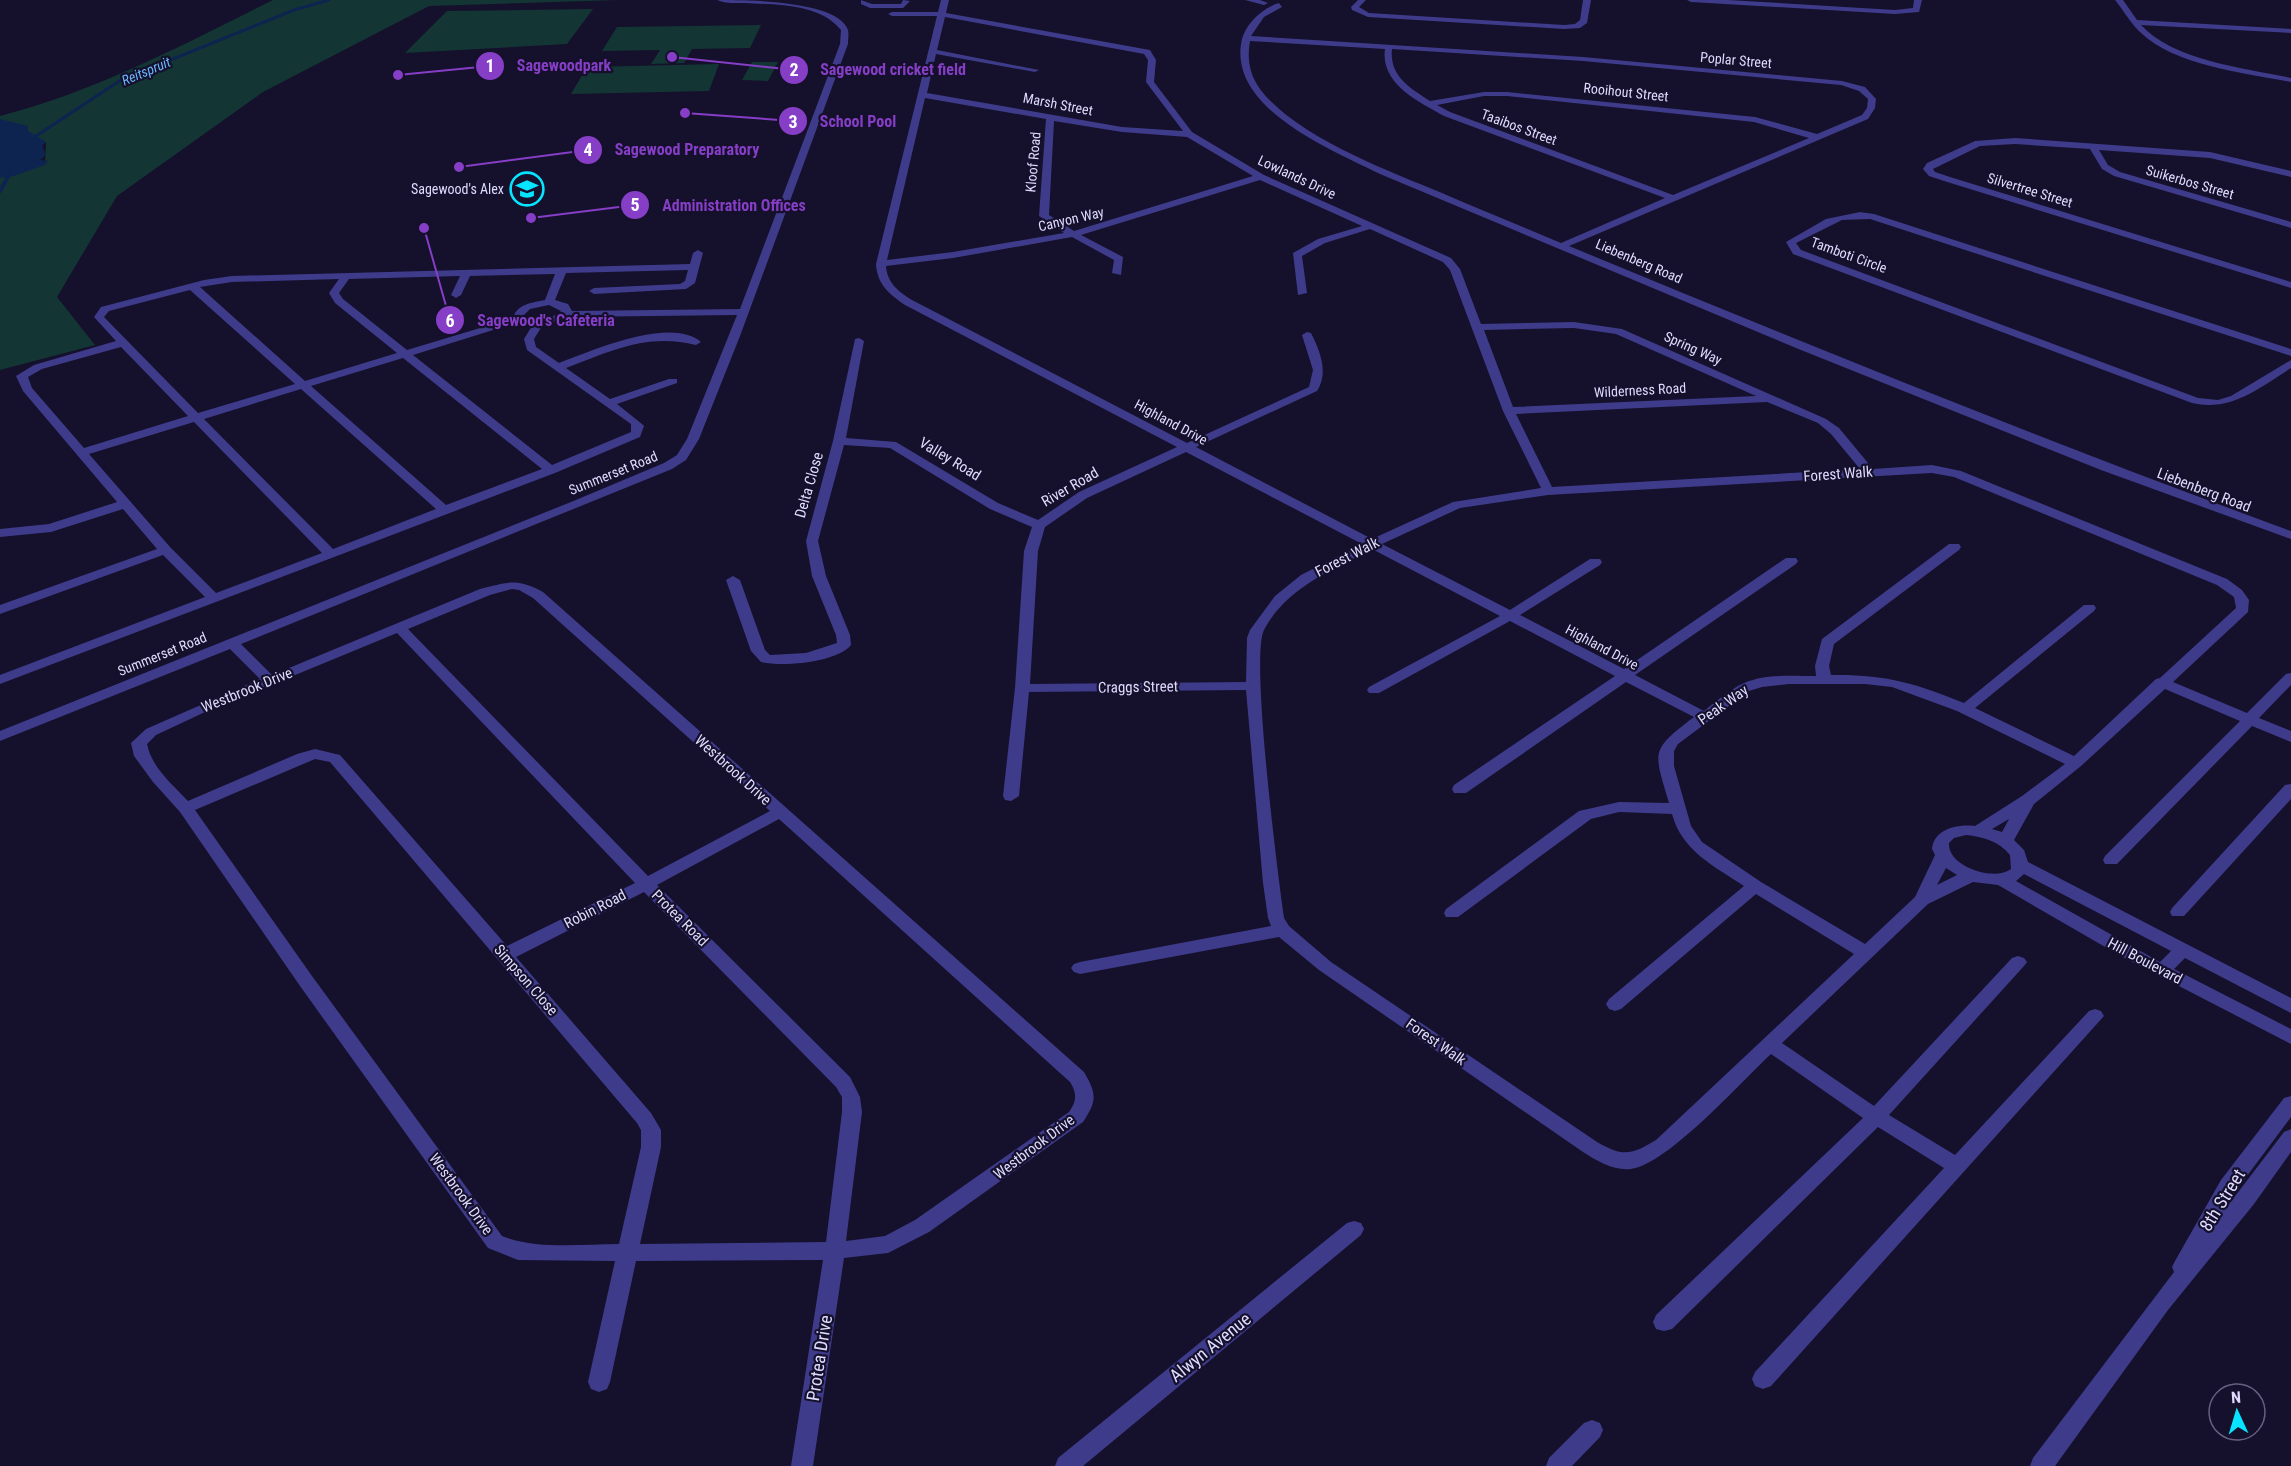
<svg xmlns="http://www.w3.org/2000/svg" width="2291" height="1466" viewBox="0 0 2291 1466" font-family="'Roboto Condensed',sans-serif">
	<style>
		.green { fill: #133635 }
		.water { fill: #0c244f }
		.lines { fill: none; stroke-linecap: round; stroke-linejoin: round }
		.stream-far1 { stroke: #0c244f; stroke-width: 3 }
		.stream { stroke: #0c244f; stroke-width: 4 }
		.minor { fill: #3e3b8b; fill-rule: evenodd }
		.labels { text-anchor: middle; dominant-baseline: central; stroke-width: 4.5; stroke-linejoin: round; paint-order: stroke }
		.far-street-label { font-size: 14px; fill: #dfdbff; stroke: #15102b }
		.far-water-label { font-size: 14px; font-style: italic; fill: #69b8ff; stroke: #15102b }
		.far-poi-label { font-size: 14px; fill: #dfdbff; stroke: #15102b; text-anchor: end }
		.street-label { font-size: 15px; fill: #dfdbff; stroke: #15102b }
		.near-street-label { font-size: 18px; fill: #dfdbff; stroke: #15102b }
		.leader { fill: none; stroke: #853ec5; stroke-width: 2 }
		.callout-dot { fill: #853ec5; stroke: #15102b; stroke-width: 2 }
		.mark-label { font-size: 18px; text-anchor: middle; font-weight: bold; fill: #fff }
		.callout-label { font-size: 16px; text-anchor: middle; font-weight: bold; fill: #853ec5; stroke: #15102b; stroke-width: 4.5; stroke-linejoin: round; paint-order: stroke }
	</style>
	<rect width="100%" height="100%" fill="#15102b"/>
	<g class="green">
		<path d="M 273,0 L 618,0 L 429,6 L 263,92 L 117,196 L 57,297 L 95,345 L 0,370 L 0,173 L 45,165 L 46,142 L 0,123 L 0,116 C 99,90 182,45 273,0 Z"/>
		<path d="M 593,9 L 567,44 L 405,53 L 447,11 Z"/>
		<path d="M 761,25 L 750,48 L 692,49 L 684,63 L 651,64 L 660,50 L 602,51 L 617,27 Z"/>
		<path d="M 752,62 L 778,62 L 768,81 L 742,80 Z"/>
		<path d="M 719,64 L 709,91 L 571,94 L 587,67 Z"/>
	</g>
	<path class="water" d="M 0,119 L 28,126 L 28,131 L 46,142 L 42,146 L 46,155 L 40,160 L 48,161 L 45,165 L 14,176 L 0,178 Z"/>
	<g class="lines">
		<g class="stream-far1">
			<path d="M 33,138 L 121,80 L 294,10 L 329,0"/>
			<path d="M 8,177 L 10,171"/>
		</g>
		<path class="stream" d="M 0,191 L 9,175"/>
		<g class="minor">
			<path d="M 717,0 C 745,0 838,0 848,30 C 849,34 848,40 848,44 L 740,336 L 699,439 L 686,460 L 672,469 L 241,644 L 272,675 L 480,589 C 508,582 517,578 543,592 L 1084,1072 C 1097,1094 1097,1101 1083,1122 L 929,1232 L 888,1253 L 844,1258 L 813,1466 L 791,1466 L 823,1260 L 636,1261 L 610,1382 L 607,1389 L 599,1392 L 591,1389 L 588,1382 L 615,1261 L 518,1260 L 488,1248 L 300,986 L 180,812 L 153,782 L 134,756 L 131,743 L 146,729 L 260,679 L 230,649 L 0,741 L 0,731 L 571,502 L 664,463 L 677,455 L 687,439 L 737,315 L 567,317 L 542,326 L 534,339 L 536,347 L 559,363 C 592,351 670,316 701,342 L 696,345 C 647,333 612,351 566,368 L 610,399 L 669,379 L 677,379 L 677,383 L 617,404 L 642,424 L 644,426 L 640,437 L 555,473 L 0,684 L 0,675 L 205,597 L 163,555 L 0,614 L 0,605 L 157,549 L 123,509 L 51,532 L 0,537 L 0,529 L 49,524 L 117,502 L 23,391 L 16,376 L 34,365 L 116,341 L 94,317 L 101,307 L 204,280 L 232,276 L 690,264 L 693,253 L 698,250 L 703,253 L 695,283 L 686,289 L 594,294 L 589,291 L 594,288 L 680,284 L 685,281 L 688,270 L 566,273 L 555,300 L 568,304 L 572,311 L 740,309 L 840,44 L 841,30 C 819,3 776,5 745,3 C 736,3 725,4 717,0 ZM 555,274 L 545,300 C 531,303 517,304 513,318 L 407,350 L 343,299 L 339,293 L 349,279 L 460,276 L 451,295 L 456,298 L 461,295 L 470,276 ZM 339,279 L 329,293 L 335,303 L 397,353 L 305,381 L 200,287 L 232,282 ZM 190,290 L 295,384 L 198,413 L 104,317 L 109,311 ZM 549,305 L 561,311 C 550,320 536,324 523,316 L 530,309 ZM 519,322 L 532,326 L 524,339 L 527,350 L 631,424 L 631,432 L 552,465 L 413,355 ZM 121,347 L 188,416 L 84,448 L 32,388 L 28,377 L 42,369 ZM 403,358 L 542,469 L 446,505 L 311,386 ZM 301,389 L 436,509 L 333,549 L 204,419 ZM 194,422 L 322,553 L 216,593 L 170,547 L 89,454 ZM 512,589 L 519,590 L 533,598 L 770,811 L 648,876 L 408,629 L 490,595 ZM 397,633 L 635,883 L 507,946 L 340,755 L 315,749 L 297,754 L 188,801 C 172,784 152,768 147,744 L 156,735 L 203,713 ZM 315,759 L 330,762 L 637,1123 L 641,1130 L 641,1147 L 619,1244 C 581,1244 538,1250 502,1236 L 312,976 L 195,810 ZM 779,819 L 1070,1082 C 1077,1093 1077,1101 1069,1112 L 915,1220 L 885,1236 L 846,1241 L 862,1112 L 860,1097 L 850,1077 L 657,885 ZM 644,892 L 836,1087 L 842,1097 L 842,1112 L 826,1242 L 640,1244 L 661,1147 L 661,1130 L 651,1113 L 516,957 Z"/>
			<path d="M 861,0 L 872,4 L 901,4 L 903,0 L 910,1 L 903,8 L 870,8 L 861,4 Z"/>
			<path d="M 941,0 L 949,0 L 946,13 L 1150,50 L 1156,60 L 1154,82 L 1192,132 L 1264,175 L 1451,258 L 1460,269 L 1481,324 L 1574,322 L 1622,329 L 1826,419 L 1839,428 L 1873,469 L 1932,465 L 1961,471 L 2227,579 L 2242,590 L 2249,600 L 2248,612 L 2173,682 L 2247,713 L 2286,674 L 2291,673 L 2291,685 L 2259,718 L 2291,731 L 2291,742 L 2252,726 L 2117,864 L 2105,864 L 2103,860 L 2105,856 L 2240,721 L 2165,689 L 2081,766 L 2034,804 L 2014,840 L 2024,850 L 2028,862 L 2291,998 L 2291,1013 L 2185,958 L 2174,969 L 2291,1029 L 2291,1044 L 2119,955 L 1998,885 L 1973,882 L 1928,904 L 1782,1043 L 1874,1106 L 2012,958 L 2018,956 L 2024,958 L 2027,962 L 2024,966 L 1889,1115 L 1955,1155 L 2089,1011 L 2095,1009 L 2101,1011 L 2104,1016 L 1771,1386 L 1763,1389 L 1755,1386 L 1752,1379 L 1755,1372 L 1944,1168 L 1878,1127 L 1672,1329 L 1664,1331 L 1656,1329 L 1653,1322 L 1656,1315 L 1863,1118 L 1771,1054 C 1741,1082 1668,1164 1631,1169 C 1614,1171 1597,1161 1583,1152 L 1319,970 L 1279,937 L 1080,974 L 1074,972 L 1071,968 L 1074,964 L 1080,962 L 1271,926 L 1268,918 L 1263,883 L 1246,690 L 1029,692 L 1019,796 L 1011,801 L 1005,800 L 1003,796 L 1015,688 L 1024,551 L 1032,527 L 990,509 L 890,448 L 844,445 L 818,541 L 826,576 L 850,635 L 851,645 C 836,663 782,667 761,662 L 751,651 L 726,580 L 733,576 L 740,580 L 765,650 L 770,655 L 806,653 L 837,643 L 836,635 L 812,576 L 806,541 L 833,441 L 855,339 L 859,338 L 864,341 L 846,438 L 896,442 L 998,503 L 1038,520 L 1079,492 L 1177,447 L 905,305 C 889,294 877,284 876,264 L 937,16 L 892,16 L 888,14 L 892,12 L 938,12 ZM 945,17 L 1144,54 L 1148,60 L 1146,82 L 1183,131 L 1122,127 L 927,93 L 936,54 L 1035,72 L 1039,70 L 937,50 ZM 925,98 L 1046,119 L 1039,216 L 1064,233 L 953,252 L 887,260 ZM 1054,121 L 1122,132 L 1187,137 L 1253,176 L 1074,231 L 1049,215 ZM 1260,180 L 1362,226 L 1318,239 L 1293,253 L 1298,295 L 1307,293 L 1302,256 L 1325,243 L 1370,229 L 1443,262 L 1450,270 L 1503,411 L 1541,488 L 1453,502 L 1372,539 L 1196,447 L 1317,391 C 1329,373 1320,351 1311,333 L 1307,332 L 1302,335 L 1313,370 L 1309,387 L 1187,443 L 912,300 C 899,292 887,283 886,266 L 953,258 L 1072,237 L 1114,260 L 1112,273 L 1121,275 L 1123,257 L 1081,235 ZM 1574,328 L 1616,334 L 1756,396 L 1513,407 L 1484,330 ZM 1767,402 L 1818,423 L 1831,434 L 1860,469 L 1552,487 L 1516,414 ZM 1186,452 L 1362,544 L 1301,575 L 1275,596 L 1250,630 L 1247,638 L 1246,682 L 1030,684 L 1038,551 L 1045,527 L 1087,498 ZM 1932,473 L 1954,477 L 2217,585 L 2234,597 L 2236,608 L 2160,678 L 2156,679 L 2074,756 L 1975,708 L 2094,611 L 2096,608 L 2094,605 L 2084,605 L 1964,703 C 1916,683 1883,674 1831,675 L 1829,666 L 1834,644 L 1959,550 L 1961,547 L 1959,544 L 1949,544 L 1822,639 L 1815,666 L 1816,676 C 1791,676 1760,673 1738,686 C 1726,693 1715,702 1704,711 L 1635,675 L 1796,564 L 1798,561 L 1796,558 L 1786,558 L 1624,669 L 1520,615 L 1600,565 L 1602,562 L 1600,559 L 1590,559 L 1510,610 L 1382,544 L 1460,508 L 1548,495 ZM 1372,549 L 1500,616 L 1369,687 L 1367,690 L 1369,693 L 1379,693 L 1510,621 L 1615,676 L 1454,785 L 1452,789 L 1454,793 L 1466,793 L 1626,682 L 1694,717 C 1649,751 1654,751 1669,803 L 1619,802 L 1579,811 L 1446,909 L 1444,913 L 1446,917 L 1458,917 L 1591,819 L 1619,812 L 1672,814 C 1682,851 1714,866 1744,886 L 1609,999 L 1606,1004 L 1609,1009 L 1615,1011 L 1621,1009 L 1756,894 L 1854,954 L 1656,1140 C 1631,1155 1623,1157 1597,1142 L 1331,962 L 1289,926 L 1284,918 C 1278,876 1250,657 1264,630 C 1286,588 1332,570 1372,549 ZM 1789,684 L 1865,684 L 1892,687 L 1957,711 L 2065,764 L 2022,796 L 1975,826 C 1957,824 1934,829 1932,849 L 1935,855 L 1915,897 L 1865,944 L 1761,882 L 1702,842 L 1691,826 L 1674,766 L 1674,751 L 1678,744 L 1749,691 L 1762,687 ZM 2009,819 L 2002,832 L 1992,829 ZM 1966,835 C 1983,837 1999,841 2010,855 L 2011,869 C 1994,882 1947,866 1949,843 L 1954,838 ZM 1946,868 L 1957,875 L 1937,885 ZM 2024,874 L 2171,951 L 2160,962 L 2016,881 Z"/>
			<path d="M 1245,0 L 1260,0 L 1268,3 L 1264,5 Z"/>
			<path d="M 1358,0 L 1366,0 L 1359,7 L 1369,13 L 1564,25 L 1575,24 L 1580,20 L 1583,0 L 1591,0 L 1587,23 L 1580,28 L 1564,29 L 1368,17 L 1352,10 L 1351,7 Z"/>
			<path d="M 1687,0 L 1728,0 L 1895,10 L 1913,8 L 1914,0 L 1922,0 L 1919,12 L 1895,14 L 1691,2 Z"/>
			<path d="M 2115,0 L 2123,0 L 2137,20 L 2291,29 L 2291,33 L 2141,25 C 2174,61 2245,68 2291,78 L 2291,82 C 2245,73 2176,66 2141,33 C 2131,24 2124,11 2115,0 Z"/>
			<path d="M 1279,3 L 1282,7 L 1264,17 L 1251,36 L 1583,57 L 1842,81 L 1865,87 L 1876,99 L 1875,108 L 1868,119 L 1569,246 C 1808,345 2048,442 2291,531 L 2291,539 L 2101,470 L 1801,350 L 1380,174 C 1332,150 1226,108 1242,39 C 1246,24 1262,8 1279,3 ZM 1250,41 L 1385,49 C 1380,84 1419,102 1444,116 L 1665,198 L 1561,243 C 1521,226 1481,210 1442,193 C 1388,171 1295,136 1260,89 C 1249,74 1247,58 1250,41 ZM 1392,49 L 1583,61 L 1841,85 L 1859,91 L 1868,99 L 1867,108 L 1862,115 L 1817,134 L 1755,117 L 1507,92 L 1484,92 L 1430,101 C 1410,88 1389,76 1392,49 ZM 1484,96 L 1507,96 L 1754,122 L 1809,138 L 1673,195 L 1450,112 L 1437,105 Z"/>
			<path d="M 2015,138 L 2210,152 L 2291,171 L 2291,177 L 2210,158 L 2099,150 L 2108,165 L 2120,172 L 2291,222 L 2291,228 L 2114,176 L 2102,169 L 2090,149 L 2015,144 L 1980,146 L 1933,169 L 1935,172 L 1950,177 L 2291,282 L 2291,288 L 1944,181 L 1929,176 L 1923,169 L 1927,163 L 1975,141 Z"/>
			<path d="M 1860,212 L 1874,214 L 2291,349 L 2291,356 L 1870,219 L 1842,220 L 1796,243 L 1801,250 L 2198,398 L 2218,400 L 2231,396 L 2291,360 L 2291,368 C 2259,388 2231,412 2192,403 L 1793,254 L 1786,242 L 1826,219 Z"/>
			<path d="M 2291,784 L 2291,799 L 2184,916 L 2172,916 L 2170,912 L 2172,908 L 2285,785 Z"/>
			<path d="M 2291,1096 L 2291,1117 L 2235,1192 L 2223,1212 L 2284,1132 L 2291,1129 L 2291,1152 L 2254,1204 L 2168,1310 L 2055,1466 L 2030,1466 L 2033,1458 L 2174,1272 L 2172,1267 L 2175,1261 L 2221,1180 L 2284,1098 Z"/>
			<path d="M 1354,1221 L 1361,1223 L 1364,1229 L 1361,1235 L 1083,1466 L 1055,1466 L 1058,1458 L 1347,1223 Z"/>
			<path d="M 1592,1420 L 1600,1423 L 1603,1430 L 1600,1437 L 1572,1466 L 1546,1466 L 1549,1458 L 1584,1423 Z"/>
		</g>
	</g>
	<defs>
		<symbol id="school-ring" viewBox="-11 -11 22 22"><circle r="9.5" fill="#15102b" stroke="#07e4ff" stroke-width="1.5"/><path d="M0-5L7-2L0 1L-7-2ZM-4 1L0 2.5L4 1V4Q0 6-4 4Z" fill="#07e4ff"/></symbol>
	</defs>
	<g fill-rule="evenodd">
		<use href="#school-ring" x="508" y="170" width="38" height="38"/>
	</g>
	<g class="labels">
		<g class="far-street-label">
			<text transform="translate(1736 60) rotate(5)">Poplar Street</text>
			<text transform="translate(1626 92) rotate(6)">Rooihout Street</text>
			<text transform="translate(1058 104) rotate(11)">Marsh Street</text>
			<text transform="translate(1519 127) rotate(20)">Taaibos Street</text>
			<text transform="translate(1033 162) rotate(-85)">Kloof Road</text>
			<text transform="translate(1297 177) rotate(25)">Lowlands Drive</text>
			<text transform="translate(2190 182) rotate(16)">Suikerbos Street</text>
			<text transform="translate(2030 190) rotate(17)">Silvertree Street</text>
			<text transform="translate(1071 219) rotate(-13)">Canyon Way</text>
			<text transform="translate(1849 255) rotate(20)">Tamboti Circle</text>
			<text transform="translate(1639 261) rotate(23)">Liebenberg Road</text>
			<text transform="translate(1693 348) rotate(24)">Spring Way</text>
			<text transform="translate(1640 390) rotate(-3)">Wilderness Road</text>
			<text transform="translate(1171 422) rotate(28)">Highland Drive</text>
			<text transform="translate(613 473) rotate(-22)">Summerset Road</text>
			<text transform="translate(1602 647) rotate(28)">Highland Drive</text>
			<text transform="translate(162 654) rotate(-22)">Summerset Road</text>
		</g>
		<g class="far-water-label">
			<text transform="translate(146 71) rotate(-23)">Reitspruit</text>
		</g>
		<g class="far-poi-label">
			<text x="504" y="189">Sagewood's Alex</text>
		</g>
		<g class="street-label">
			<text transform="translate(950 459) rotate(31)">Valley Road</text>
			<text transform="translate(1838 474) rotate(-4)">Forest Walk</text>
			<text transform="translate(809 485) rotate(-74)">Delta Close</text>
			<text transform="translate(1070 487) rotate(-30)">River Road</text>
			<text transform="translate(2204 490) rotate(21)">Liebenberg Road</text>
			<text transform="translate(1347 557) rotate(-27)">Forest Walk</text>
			<text transform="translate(1138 687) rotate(-1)">Craggs Street</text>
			<text transform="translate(247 690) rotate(-22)">Westbrook Drive</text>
			<text transform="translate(1723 705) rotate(-35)">Peak Way</text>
			<text transform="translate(733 770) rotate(42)">Westbrook Drive</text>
			<text transform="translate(595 909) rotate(-27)">Robin Road</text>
			<text transform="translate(680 918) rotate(45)">Protea Road</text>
			<text transform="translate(2145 961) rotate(28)">Hill Boulevard</text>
			<text transform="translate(526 980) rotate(49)">Simpson Close</text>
			<text transform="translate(1436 1042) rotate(35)">Forest Walk</text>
			<text transform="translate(1034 1147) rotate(-37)">Westbrook Drive</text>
			<text transform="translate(461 1194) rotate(54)">Westbrook Drive</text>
		</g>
		<g class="near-street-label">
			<text transform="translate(2222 1200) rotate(-58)">8th Street</text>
			<text transform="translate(1210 1347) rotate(-39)">Alwyn Avenue</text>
			<text transform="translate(819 1358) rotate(-81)">Protea Drive</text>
		</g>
	</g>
	<path class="leader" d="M398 75L490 66M672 57L794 70M685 113L793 121M459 167L588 150M531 218L635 205M424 228L450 320"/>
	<g class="callout-dot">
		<circle cx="398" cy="75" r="6"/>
		<circle cx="672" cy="57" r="6"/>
		<circle cx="685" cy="113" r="6"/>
		<circle cx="459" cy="167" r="6"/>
		<circle cx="531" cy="218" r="6"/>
		<circle cx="424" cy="228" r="6"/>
		<circle cx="490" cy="66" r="15"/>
		<circle cx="794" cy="70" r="15"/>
		<circle cx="793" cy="121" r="15"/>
		<circle cx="588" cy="150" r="15"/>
		<circle cx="635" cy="205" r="15"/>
		<circle cx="450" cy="320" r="15"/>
	</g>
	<g class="mark-label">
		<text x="490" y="72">1</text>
		<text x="794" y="76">2</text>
		<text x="793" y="128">3</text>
		<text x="588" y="156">4</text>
		<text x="635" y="211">5</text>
		<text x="450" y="327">6</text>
	</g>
	<g class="callout-label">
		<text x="564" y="71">Sagewoodpark</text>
		<text x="893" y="75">Sagewood cricket field</text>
		<text x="858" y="127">School Pool</text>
		<text x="687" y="155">Sagewood Preparatory</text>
		<text x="734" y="211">Administration Offices</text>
		<text x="546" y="326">Sagewood's Cafeteria</text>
	</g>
	<g transform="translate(2237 1412) rotate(356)"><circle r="28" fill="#15102b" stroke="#666180" stroke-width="1.5"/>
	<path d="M0-4.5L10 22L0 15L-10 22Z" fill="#07e4ff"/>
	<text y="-9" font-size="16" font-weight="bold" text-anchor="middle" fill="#dfdbff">N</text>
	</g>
</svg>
